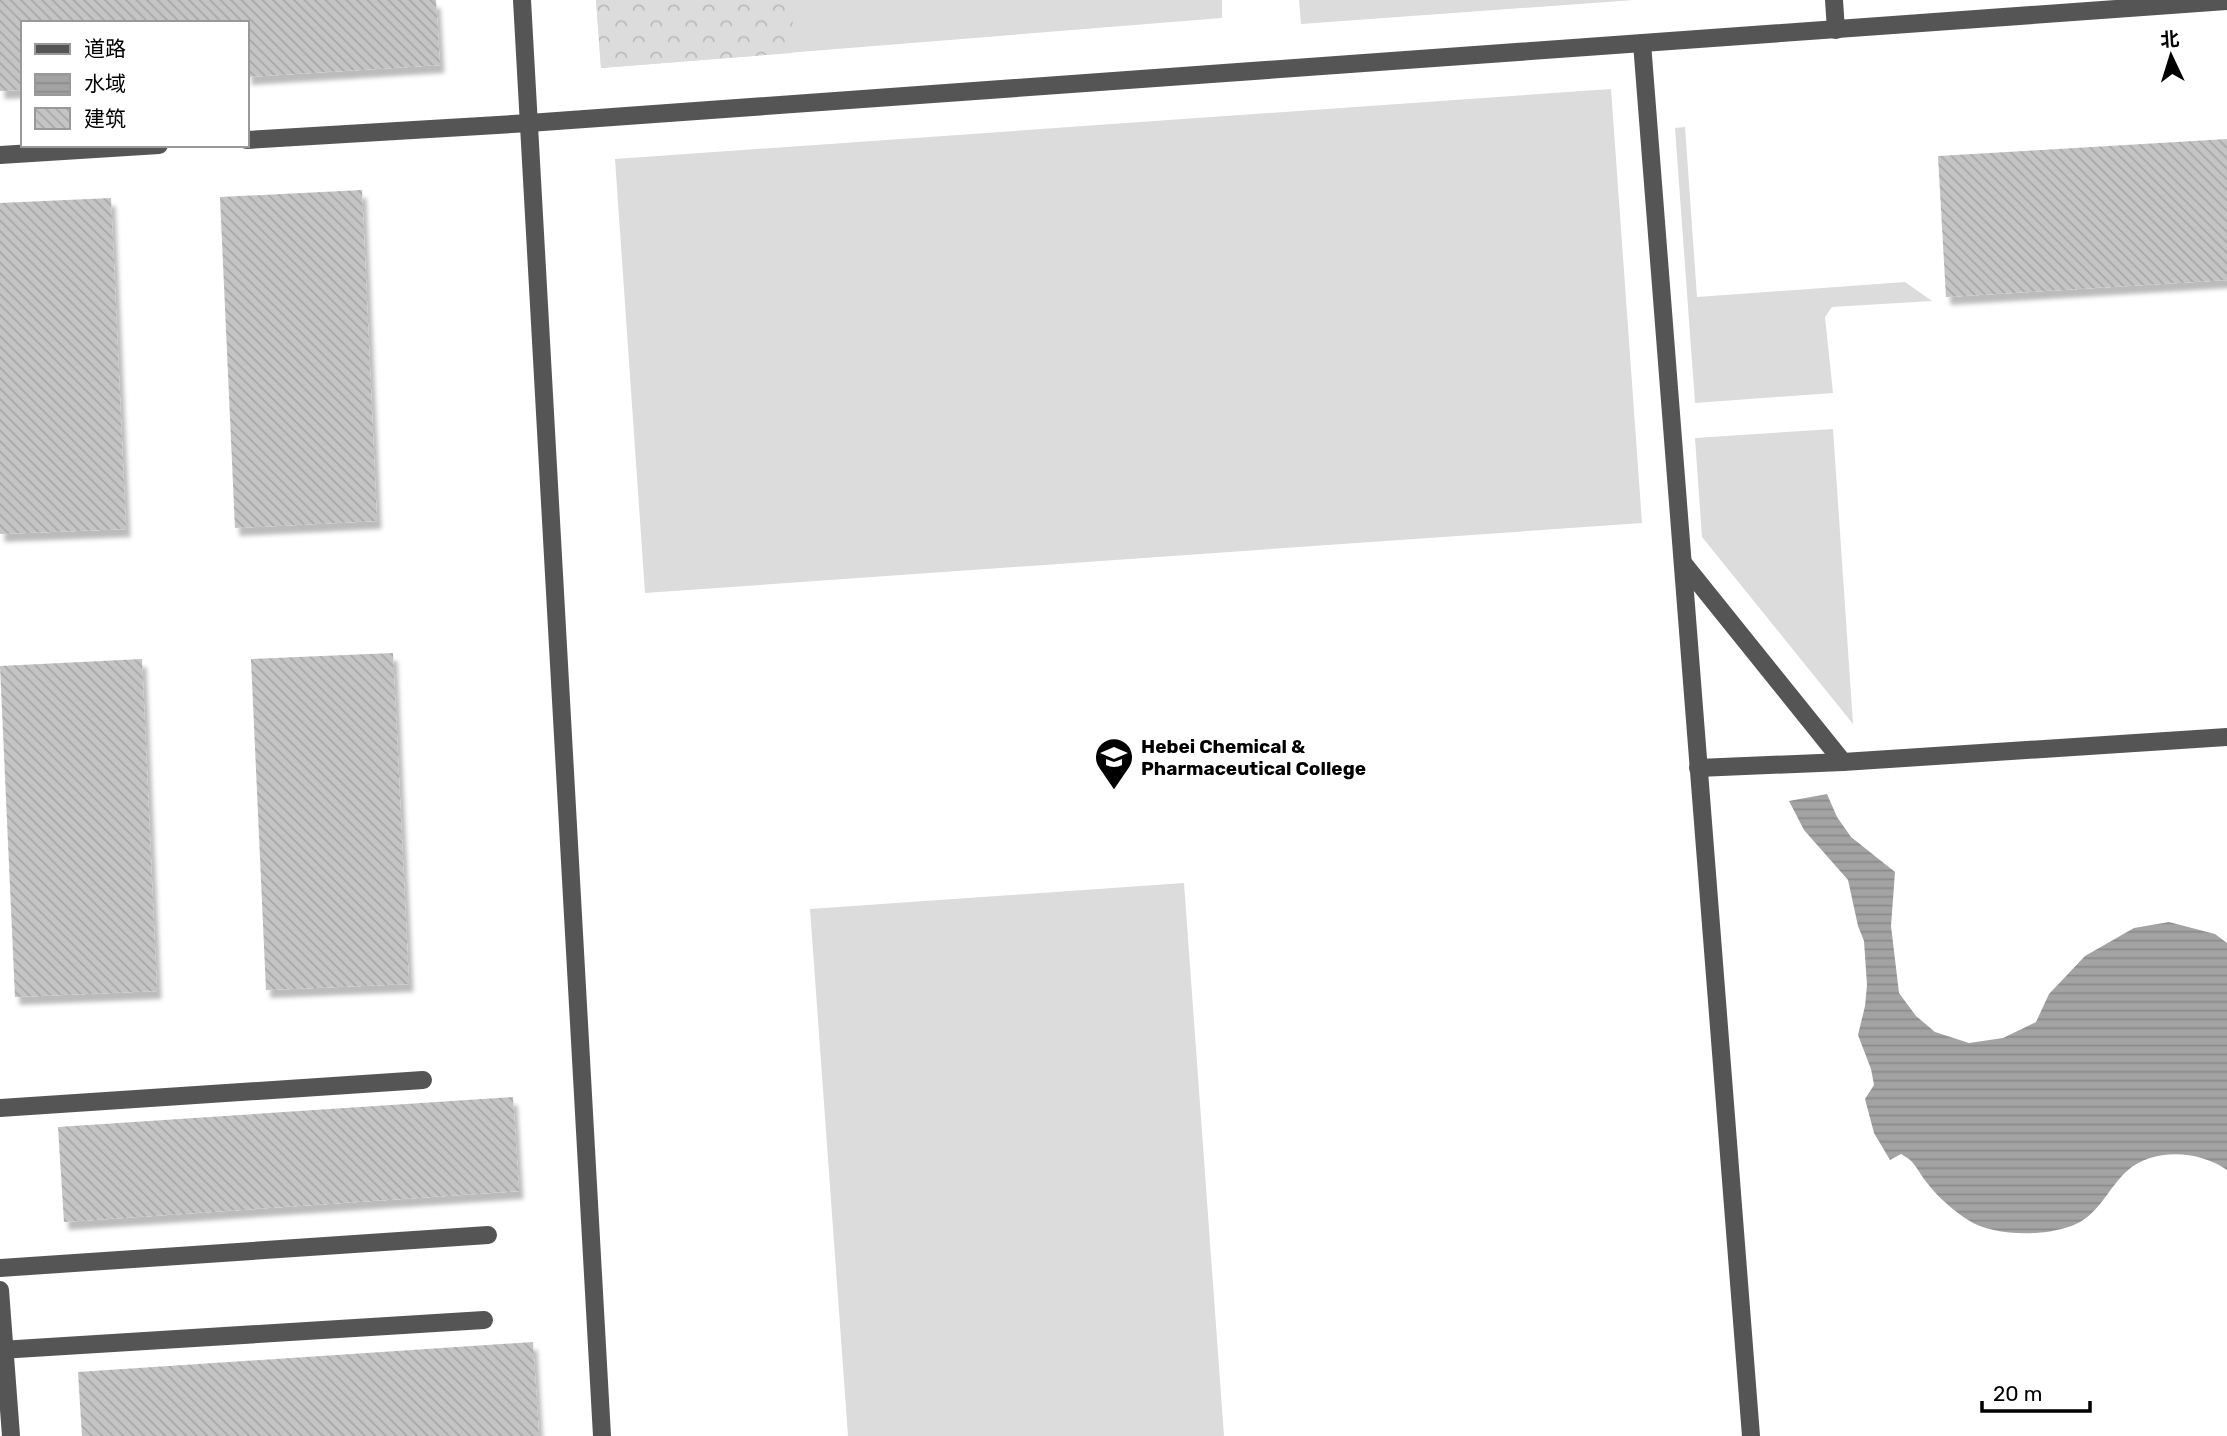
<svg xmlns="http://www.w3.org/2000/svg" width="2227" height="1436" viewBox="0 0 2227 1436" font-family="Rubik,'Noto Sans SC',sans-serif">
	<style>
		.grass { fill: #dcdcdc }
		.forest { fill: url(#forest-crowns) }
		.water { fill: url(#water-rules) }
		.building { fill: url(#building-back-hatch); filter: url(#shadow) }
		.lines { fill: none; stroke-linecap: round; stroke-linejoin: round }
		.minor { stroke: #555; stroke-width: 18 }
		.labels { text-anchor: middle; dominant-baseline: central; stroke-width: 7; stroke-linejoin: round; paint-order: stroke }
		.poi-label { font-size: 19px; font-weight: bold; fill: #000; stroke: #fff; text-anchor: start }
	</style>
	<defs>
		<pattern id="forest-crowns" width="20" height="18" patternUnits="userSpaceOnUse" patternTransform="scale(1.75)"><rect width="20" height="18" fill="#dcdcdc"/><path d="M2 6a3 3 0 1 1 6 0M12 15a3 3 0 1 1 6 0" fill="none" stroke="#bbb"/></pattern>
		<pattern id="water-rules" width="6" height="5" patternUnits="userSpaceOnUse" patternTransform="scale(1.75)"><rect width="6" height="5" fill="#a3a3a3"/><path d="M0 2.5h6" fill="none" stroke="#8b8b8b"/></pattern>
		<pattern id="building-back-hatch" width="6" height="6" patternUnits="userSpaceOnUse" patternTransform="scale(1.75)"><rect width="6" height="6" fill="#c4c4c4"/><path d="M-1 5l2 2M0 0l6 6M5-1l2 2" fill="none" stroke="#a7a7a7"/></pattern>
		<filter id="shadow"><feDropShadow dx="4.5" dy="8" stdDeviation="2" flood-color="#0004"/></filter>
	</defs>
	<rect width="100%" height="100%" fill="#fff"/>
	<g class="grass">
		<path d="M 596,0 L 1222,0 L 1222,18 L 601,68 Z"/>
		<path d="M 1299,0 L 1635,0 L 1301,24 Z"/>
		<path d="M 1611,89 L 1642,523 L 645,593 L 615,159 Z"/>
		<path d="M 1685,127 L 1697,297 L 1905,282 L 1932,301 L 1832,307 L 1825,317 L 1833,393 L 1695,403 L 1675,128 Z"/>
		<path d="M 1833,429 L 1853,724 L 1702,537 L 1695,438 Z"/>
		<path d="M 1184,883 L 1224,1436 L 848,1436 L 810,909 Z"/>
	</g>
	<path class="forest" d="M 596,0 L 793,0 L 792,53 L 601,68 Z"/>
	<path class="water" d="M 1827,794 L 1837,817 L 1851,837 L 1895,872 L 1891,926 L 1899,993 L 1916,1016 L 1935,1032 L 1969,1043 L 2003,1038 L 2036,1022 L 2049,994 L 2085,956 L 2134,928 L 2169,922 L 2215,934 L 2227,943 L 2227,1170 C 2200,1151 2154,1147 2127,1171 C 2109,1187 2099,1214 2076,1224 C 2048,1237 1994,1237 1968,1220 C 1953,1210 1939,1198 1928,1184 C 1921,1176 1917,1166 1909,1159 L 1901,1154 L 1890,1160 L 1874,1133 L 1865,1099 L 1874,1085 L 1871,1069 L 1858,1035 L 1865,1006 L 1867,985 L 1864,941 L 1858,926 L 1848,880 L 1804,830 L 1789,801 Z"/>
	<g class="building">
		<path d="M 0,0 L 436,0 L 440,65 L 247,77 L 247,23 L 23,23 L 23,90 L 0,91 Z"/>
		<path d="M 2227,139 L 2227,280 L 1946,297 L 1938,156 Z"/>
		<path d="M 362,190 L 377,521 L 235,528 L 220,197 Z"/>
		<path d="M 111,198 L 126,529 L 0,534 L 0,203 Z"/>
		<path d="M 393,653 L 409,984 L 266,990 L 251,659 Z"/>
		<path d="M 142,659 L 157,991 L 15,997 L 0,666 Z"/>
		<path d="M 513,1097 L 519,1191 L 64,1222 L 58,1127 Z"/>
		<path d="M 533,1342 L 539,1436 L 82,1436 L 78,1372 Z"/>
	</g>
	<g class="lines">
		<g class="minor">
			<path d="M 522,0 L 602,1436"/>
			<path d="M 1834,0 L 1836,30"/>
			<path d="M 1642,43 L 1751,1436"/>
			<path d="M 247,140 L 529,123 L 2227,1"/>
			<path d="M 0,155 L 159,145"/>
			<path d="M 1683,563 L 1843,762 L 2227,737"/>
			<path d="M 1698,768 L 1843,762"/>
			<path d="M 0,1108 L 423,1080"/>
			<path d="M 0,1268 L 488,1235"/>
			<path d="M 0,1290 L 11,1436"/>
			<path d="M 0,1350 L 484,1320"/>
		</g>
	</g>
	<defs>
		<symbol id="university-pin" viewBox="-11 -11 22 30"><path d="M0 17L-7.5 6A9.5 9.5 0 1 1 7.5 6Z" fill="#000" stroke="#fff"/><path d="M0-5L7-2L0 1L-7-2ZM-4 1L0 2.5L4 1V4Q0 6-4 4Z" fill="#fff"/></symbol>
	</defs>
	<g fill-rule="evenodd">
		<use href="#university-pin" x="1092" y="735" width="44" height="60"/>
	</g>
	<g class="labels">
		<g class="poi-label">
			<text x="1141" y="746">Hebei Chemical &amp;<tspan x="1141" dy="22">Pharmaceutical College</tspan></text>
		</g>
	</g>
	<rect x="21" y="21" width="228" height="126" fill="#ffffff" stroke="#999999" stroke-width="2"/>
	<rect x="35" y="44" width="35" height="10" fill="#555555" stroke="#999999" stroke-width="2"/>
	<text x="84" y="56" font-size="21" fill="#000000">道路</text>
	<rect x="35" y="74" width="35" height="21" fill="url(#water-rules)" stroke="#999999" stroke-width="2"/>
	<text x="84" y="91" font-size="21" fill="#000000">水域</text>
	<rect x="35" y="108" width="35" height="21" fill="url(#building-back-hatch)" stroke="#999999" stroke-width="2"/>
	<text x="84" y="126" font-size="21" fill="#000000">建筑</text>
	<g transform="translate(2171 56) rotate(356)" stroke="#ffffff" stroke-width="5" paint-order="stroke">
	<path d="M0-5L12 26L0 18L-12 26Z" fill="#000000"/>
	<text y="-10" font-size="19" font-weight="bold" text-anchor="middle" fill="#000000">北</text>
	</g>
	<path d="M1982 1401v10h108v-10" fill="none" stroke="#000000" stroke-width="3.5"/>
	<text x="1993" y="1401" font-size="21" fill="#000000" stroke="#ffffff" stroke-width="5" paint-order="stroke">20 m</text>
</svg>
